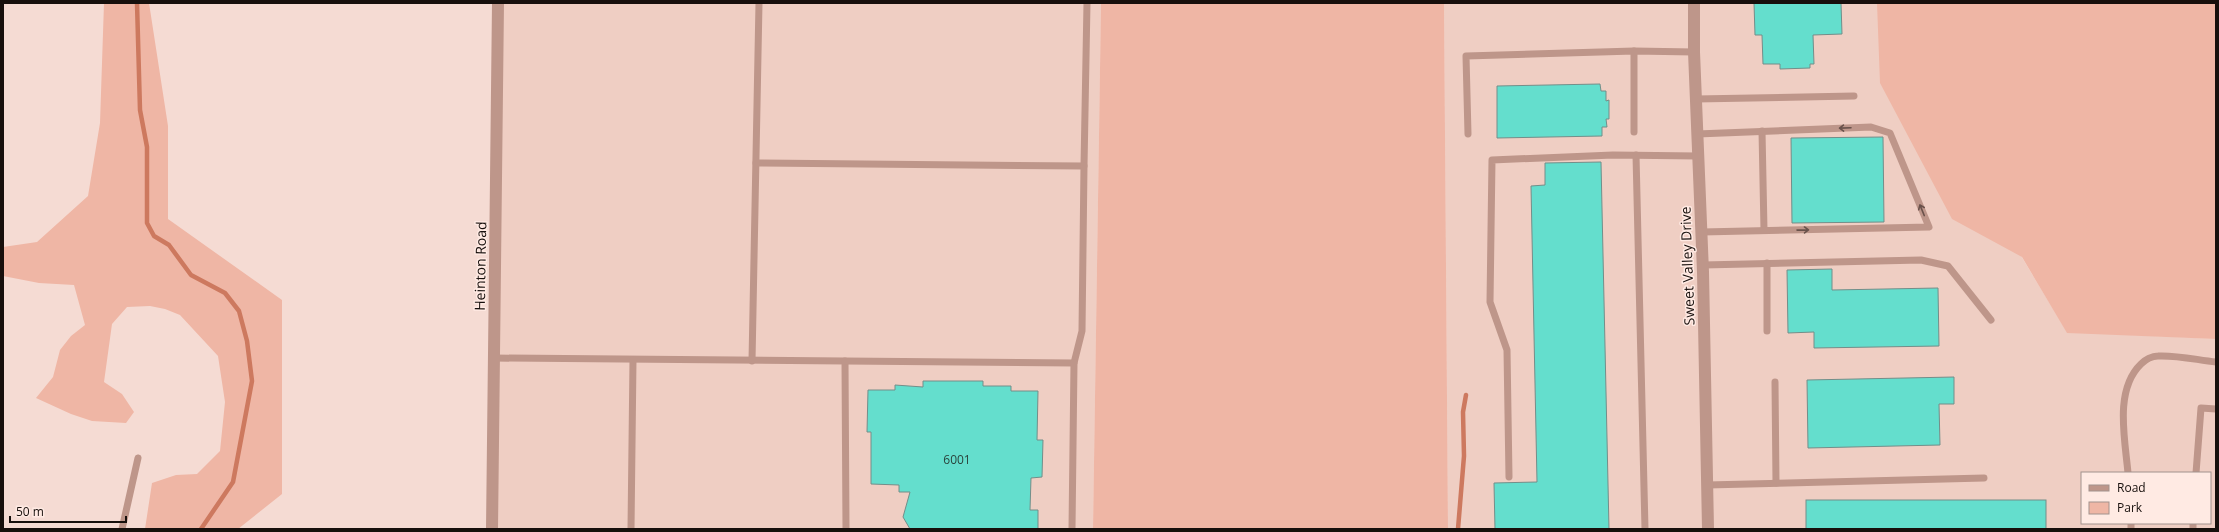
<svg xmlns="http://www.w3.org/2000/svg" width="2219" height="532" viewBox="0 0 2219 532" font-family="'Open Sans',sans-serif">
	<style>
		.built { fill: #efcec3; fill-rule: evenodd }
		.green { fill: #efb6a5 }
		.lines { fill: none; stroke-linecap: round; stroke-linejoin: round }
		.stream { stroke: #cd795f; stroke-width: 4.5 }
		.building { fill: #64decd; stroke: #738e89 }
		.lane { stroke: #be968a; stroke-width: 7 }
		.street { stroke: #be968a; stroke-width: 12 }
		.oneway { stroke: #6a524b }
		.labels { text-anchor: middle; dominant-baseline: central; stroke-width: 3; stroke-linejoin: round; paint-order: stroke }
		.number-label { font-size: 12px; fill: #2a433c }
		.street-label { font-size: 14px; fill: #170f0c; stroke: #ffeae3 }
	</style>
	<rect width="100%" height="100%" fill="#f5dbd3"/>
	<g class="built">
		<path d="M 498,3 L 1101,3 L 1093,529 L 492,529 Z"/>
		<path d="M 1444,3 L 1927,3 L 1926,99 L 2067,332 L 2216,339 L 2216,529 L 1448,529 ZM 2082,473 L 2210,473 L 2210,523 L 2082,523 Z"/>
	</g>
	<g class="green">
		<path d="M 104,3 L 149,3 L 168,126 L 168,219 L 282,300 L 282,494 L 238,529 L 145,529 L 152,483 L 176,475 L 197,474 L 220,451 L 225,402 L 218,356 L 180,315 L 165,309 L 150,306 L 127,307 L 112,324 L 104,382 L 122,394 L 134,412 L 126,423 L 92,421 L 71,414 L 36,398 L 53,377 L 60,350 L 71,336 L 85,325 L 74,285 L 39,283 L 3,276 L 3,247 L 37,242 L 88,196 L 100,123 Z"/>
		<path d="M 1101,3 L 1444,3 L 1448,529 L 1093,529 Z"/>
		<path d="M 1877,3 L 2216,3 L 2216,339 L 2067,333 L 2022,257 L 1952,219 L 1880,83 Z"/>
	</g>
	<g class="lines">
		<g class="stream">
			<path d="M 137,3 L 140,110 L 147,147 L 147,223 L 154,236 L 169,245 L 191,275 L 225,293 L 239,311 L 247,341 L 252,381 L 233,482 L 201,529"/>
			<path d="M 1458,529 L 1464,456 L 1463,412 L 1466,395"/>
		</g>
	</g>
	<g class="building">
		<path d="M 1754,3 L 1841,3 L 1842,34 L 1813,35 L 1814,64 L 1810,64 L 1810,68 L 1780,69 L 1780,64 L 1763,64 L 1762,35 L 1755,35 Z"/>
		<path d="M 1600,84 L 1601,91 L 1606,91 L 1606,101 L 1609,100 L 1609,119 L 1606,119 L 1607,127 L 1602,127 L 1602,136 L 1497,138 L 1497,86 Z"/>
		<path d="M 1883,137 L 1884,222 L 1792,223 L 1791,138 Z"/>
		<path d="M 1601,162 L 1609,529 L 1495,529 L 1494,483 L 1537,482 L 1531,186 L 1545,185 L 1545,163 Z"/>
		<path d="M 1832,269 L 1832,290 L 1938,288 L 1939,346 L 1814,348 L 1814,332 L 1788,333 L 1787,270 Z"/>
		<path d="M 1954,377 L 1954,404 L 1939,404 L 1940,445 L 1808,448 L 1807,380 Z"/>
		<path d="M 923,381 L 983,381 L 983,386 L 1011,386 L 1011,391 L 1038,391 L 1037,440 L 1043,440 L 1042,477 L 1031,478 L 1030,510 L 1038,510 L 1038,529 L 910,529 L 903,517 L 910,492 L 899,492 L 899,485 L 871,484 L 871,432 L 867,432 L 868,390 L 895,390 L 895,385 L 923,387 Z"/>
		<rect x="1806" y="500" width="240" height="29"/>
	</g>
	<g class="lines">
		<g class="lane">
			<path d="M 1634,51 L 1634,132"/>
			<path d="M 1696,99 L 1854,96"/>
			<path d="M 1762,131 L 1764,230"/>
			<path d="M 1468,134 L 1466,56 L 1634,51 L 1694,52"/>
			<path d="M 1697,134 L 1871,127 L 1890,133 L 1929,227 L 1702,232"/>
			<path d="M 1636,155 L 1645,529"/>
			<path d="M 756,163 L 1084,166 L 1087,3"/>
			<path d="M 1703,265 L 1921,260 L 1948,266 L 1991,320"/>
			<path d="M 1767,331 L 1767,263"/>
			<path d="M 494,358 L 845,361 L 846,529"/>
			<path d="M 752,361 L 759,3"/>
			<path d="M 845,361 L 1074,363 L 1082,331 L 1084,166"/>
			<path d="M 1775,382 L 1776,483"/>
			<path d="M 2128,473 C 2125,439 2114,390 2141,364 C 2145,360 2152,356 2158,356 C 2177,355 2197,360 2216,362"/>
			<path d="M 2196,473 L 2201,408 L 2216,409"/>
			<path d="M 1509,477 L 1507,350 L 1490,302 L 1492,160 L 1613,155 L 1698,156"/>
			<path d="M 1707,485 L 1984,478"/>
			<path d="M 2131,523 L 2131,529"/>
			<path d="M 2193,523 L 2193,529"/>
			<path d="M 122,529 L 138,458"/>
			<path d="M 631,529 L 633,360"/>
			<path d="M 1072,529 L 1074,363"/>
		</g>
		<g class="street">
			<path d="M 1694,3 L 1694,52 L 1703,272 L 1708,529"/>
			<path d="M 492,529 L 498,3"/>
		</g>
	</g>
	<defs><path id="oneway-shaft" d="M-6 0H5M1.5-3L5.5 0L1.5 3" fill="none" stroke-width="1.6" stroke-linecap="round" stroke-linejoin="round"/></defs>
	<g class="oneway">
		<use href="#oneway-shaft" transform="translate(1845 128) rotate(178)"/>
		<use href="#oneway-shaft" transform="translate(1922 210) rotate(-112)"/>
		<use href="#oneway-shaft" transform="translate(1803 230) rotate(-1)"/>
	</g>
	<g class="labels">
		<g class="number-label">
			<text x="957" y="459">6001</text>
		</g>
		<g class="street-label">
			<text transform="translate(480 266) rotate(-89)">Heinton Road</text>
			<text transform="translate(1687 266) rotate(-92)">Sweet Valley Drive</text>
		</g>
	</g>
	<rect width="2219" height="532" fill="none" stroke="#170f0c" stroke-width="8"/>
	<rect x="2081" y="472" width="130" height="52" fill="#ffeae3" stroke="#a2928d"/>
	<rect x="2089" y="485" width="20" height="6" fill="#be968a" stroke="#a2928d"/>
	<text x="2117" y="492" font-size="12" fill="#170f0c">Road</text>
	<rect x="2089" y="502" width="20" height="12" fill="#efb6a5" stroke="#a2928d"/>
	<text x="2117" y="512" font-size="12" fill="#170f0c">Park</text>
	<path d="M10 516v6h116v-6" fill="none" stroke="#170f0c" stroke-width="2"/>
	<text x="16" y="516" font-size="12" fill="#170f0c" stroke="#ffeae3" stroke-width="3" paint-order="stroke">50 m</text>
</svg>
